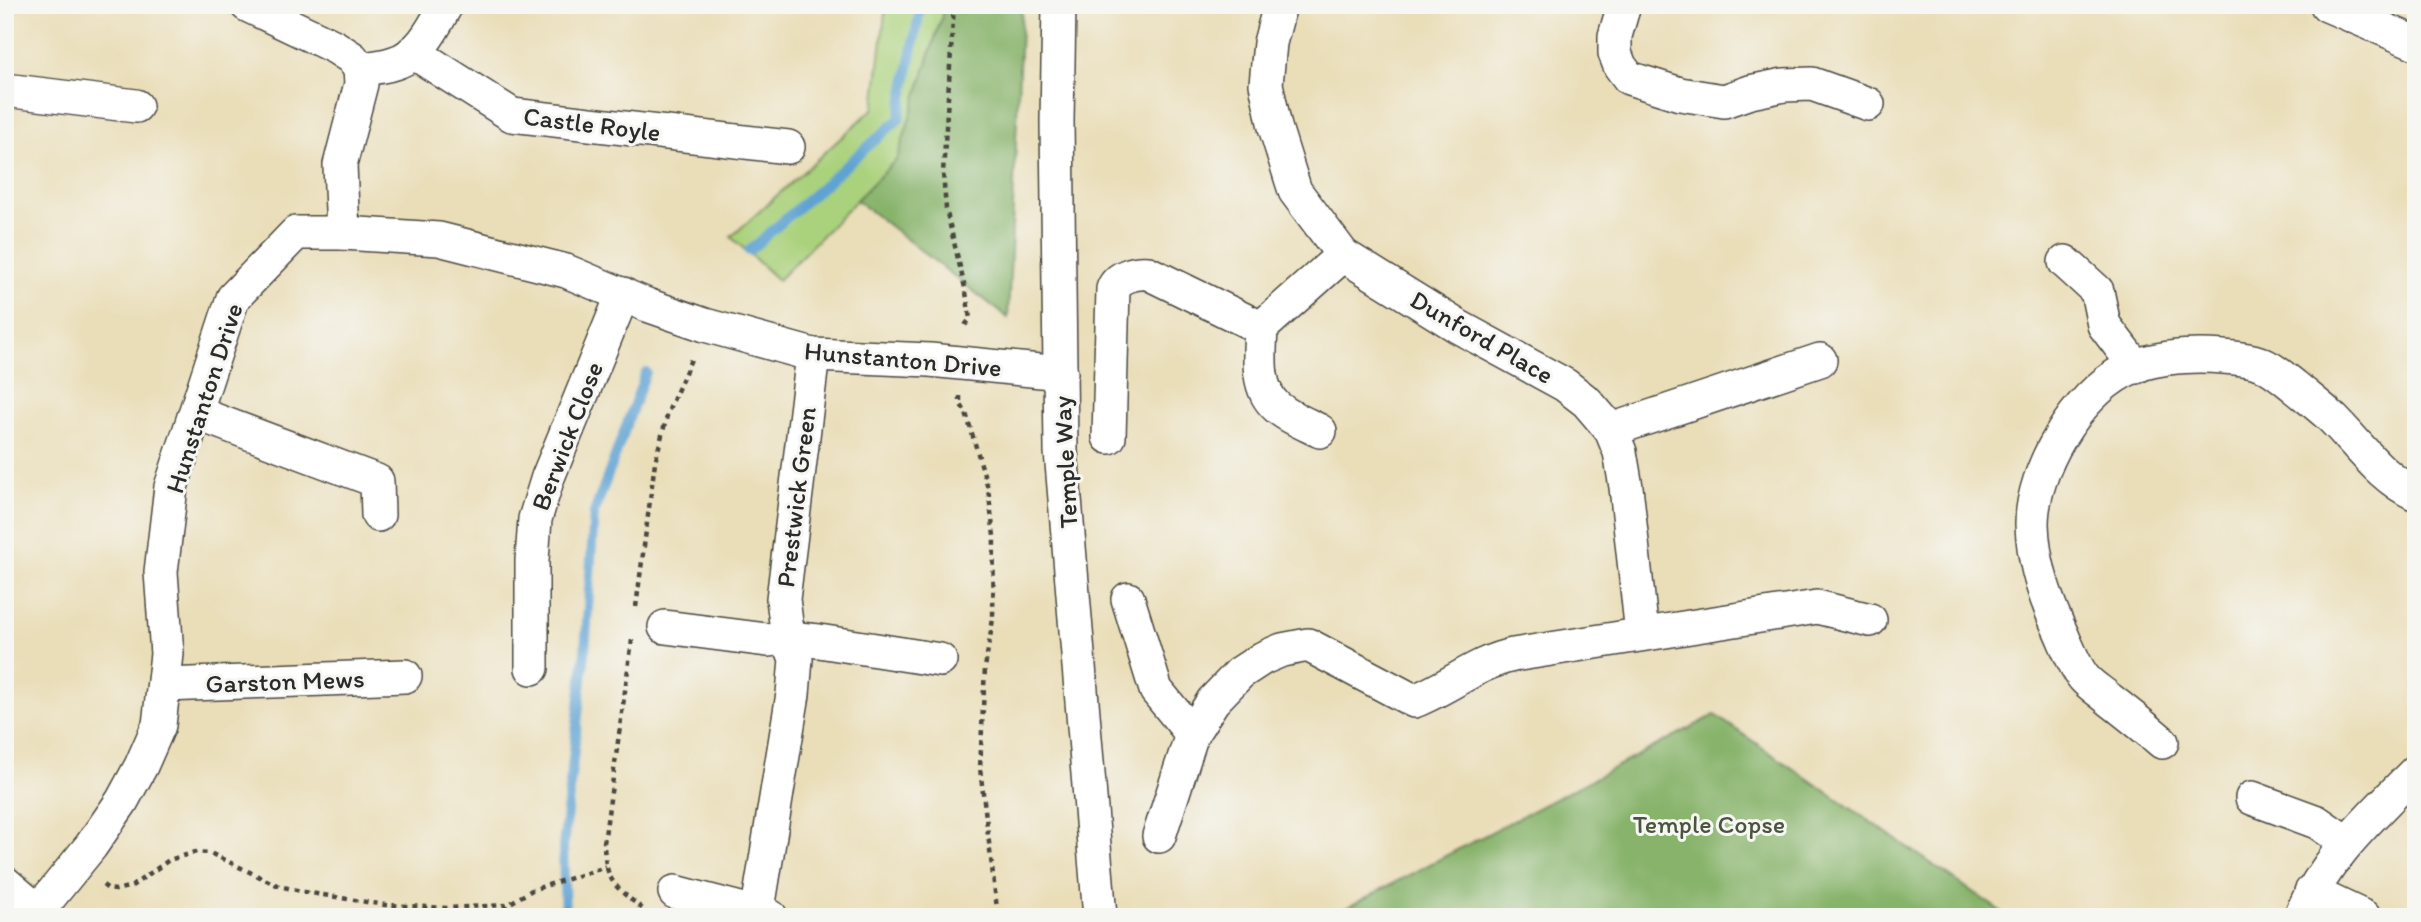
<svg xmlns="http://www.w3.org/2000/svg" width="2421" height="922" viewBox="0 0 2421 922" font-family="Itim,sans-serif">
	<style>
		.green { fill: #aad17b; stroke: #6a7e53; stroke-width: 2 }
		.forest { fill: #87b36b; stroke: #596f4b; stroke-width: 2 }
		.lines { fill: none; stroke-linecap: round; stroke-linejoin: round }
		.stream { stroke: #5ea3d3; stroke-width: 10 }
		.minor-casing { stroke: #484640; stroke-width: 36 }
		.path { stroke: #484640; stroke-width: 4.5; stroke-dasharray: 5 5; stroke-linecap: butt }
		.minor { stroke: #fff; stroke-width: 33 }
		.labels { text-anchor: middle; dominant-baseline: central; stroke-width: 6; stroke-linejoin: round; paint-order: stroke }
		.street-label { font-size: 26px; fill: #2b2b2b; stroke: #f6f6f2 }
		.park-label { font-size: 26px; fill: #4b543f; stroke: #f6f6f2 }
	</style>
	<rect width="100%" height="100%" fill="#f6f6f2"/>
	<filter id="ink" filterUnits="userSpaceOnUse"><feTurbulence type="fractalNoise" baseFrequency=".0143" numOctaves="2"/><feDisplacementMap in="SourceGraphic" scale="14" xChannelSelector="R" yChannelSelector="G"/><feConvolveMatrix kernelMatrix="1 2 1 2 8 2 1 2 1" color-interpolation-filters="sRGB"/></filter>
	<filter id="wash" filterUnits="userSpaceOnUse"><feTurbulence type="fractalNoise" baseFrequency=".00686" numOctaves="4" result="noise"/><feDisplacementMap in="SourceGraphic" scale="28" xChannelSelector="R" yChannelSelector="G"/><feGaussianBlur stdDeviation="1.57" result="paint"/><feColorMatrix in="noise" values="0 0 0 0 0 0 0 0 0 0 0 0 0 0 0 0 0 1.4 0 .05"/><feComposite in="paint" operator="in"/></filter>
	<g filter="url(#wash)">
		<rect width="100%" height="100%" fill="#eadeb9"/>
		<path class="green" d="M 886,5 L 942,5 L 942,16 L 897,159 L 778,280 L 731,237 L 874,108 Z"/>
		<g class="forest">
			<path d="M 942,5 L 1022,5 L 1008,318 L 856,200 L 897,159 L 942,16 Z"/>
			<path d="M 1715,715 L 2009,917 L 1329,917 Z"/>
		</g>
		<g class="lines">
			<g class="stream">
				<path d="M 749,251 L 899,119 L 921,5"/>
				<path d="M 565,917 L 563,847 L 585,653 L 594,513 L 646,372"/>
			</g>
		</g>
	</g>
	<g filter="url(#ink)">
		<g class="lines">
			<defs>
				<g id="minor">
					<path d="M 247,5 L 335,47 L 352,58 L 360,69 L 361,84 L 340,165 L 343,233"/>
					<path d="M 1059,5 L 1057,121 L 1061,451 L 1100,917"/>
					<path d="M 1280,5 L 1270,43 L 1266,84 L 1275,127 L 1295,191 L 1343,255 L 1459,327 L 1565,385 L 1587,402 L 1611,430 L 1620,452 L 1626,487 L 1642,634"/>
					<path d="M 1624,5 L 1615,36 L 1615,53 L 1620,66 L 1629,78 L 1680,94 L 1724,101 L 1750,92 L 1784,85 L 1812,84 L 1868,104"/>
					<path d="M 2327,5 L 2416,43"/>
					<path d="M 413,52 L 512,115 L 788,147"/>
					<path d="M 360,69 C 371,68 383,67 394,63 C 420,56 434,27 446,5"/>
					<path d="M 5,90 L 136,106"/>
					<path d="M 2065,262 L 2097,291 L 2104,325 L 2136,367"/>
					<path d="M 1261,328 C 1260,354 1255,388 1277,407 C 1288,417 1306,424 1320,431"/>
					<path d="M 196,413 L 377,481 L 378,515"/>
					<path d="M 1611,430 L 1820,360"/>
					<path d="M 1109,437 L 1113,289 C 1118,276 1135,272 1148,273 L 1261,328 L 1343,255"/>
					<path d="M 1128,599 L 1156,690 L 1192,734 L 1213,701 L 1240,673 L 1263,658 L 1282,650 L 1308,645 L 1414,701 C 1448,688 1478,662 1513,655 L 1817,607 L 1870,620"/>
					<path d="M 665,627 L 767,640 L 788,638 L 819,641 L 940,660"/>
					<path d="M 532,668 L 532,560 L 535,519 L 548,477 L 623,294"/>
					<path d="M 165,685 L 405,676"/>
					<path d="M 2162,742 C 2145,727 2127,713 2109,699 C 2101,692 2091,686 2084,678 C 2073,664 2066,643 2058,626 C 2044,595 2033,559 2032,524 C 2032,471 2076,396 2124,371 C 2159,353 2210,354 2248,360 C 2267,363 2280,375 2294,386 C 2306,396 2319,406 2330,416 C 2358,443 2380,478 2416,494"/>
					<path d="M 2252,798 L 2317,822 L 2346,842"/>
					<path d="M 1159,836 L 1192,734"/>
					<path d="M 5,883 L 45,917"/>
					<path d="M 675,892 L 771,917"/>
					<path d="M 2311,892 L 2364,917"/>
					<path d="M 38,911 L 91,846 L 122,801 L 141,766 L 159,725 L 167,654 L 161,572 L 171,487 L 233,298 L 296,233 L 343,233 L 439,239 L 566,271 L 647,305 L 705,325 L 813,355 L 930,360 L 1061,373"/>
					<path d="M 757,915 L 793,694 L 796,659 L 788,638 L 783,599 L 813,355"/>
					<path d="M 2300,917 C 2326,857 2371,817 2416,771"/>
				</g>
			</defs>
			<use href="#minor" class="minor-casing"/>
			<g class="path">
				<path d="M 954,5 L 943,173 L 946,209 L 966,292 L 970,319 L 963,328"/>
				<path d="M 960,396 L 960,403 L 966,413 L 988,488 L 994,536 L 993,619 L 985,668 L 980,768 L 998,917"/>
				<path d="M 636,607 L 655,462 L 668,412 L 692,357"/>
				<path d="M 632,640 L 604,843 C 605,883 616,887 644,910"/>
				<path d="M 103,885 L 108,889 L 116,890 L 132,886 L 169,860 L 196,852 L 210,853 L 279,886 L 305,892 L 385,905 L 448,908 L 507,905 L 532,890 L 606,867"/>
			</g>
			<use href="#minor" class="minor"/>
		</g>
	</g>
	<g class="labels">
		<g class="street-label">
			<text transform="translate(592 124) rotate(7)">Castle Royle</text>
			<text transform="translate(1482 337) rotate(30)">Dunford Place</text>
			<text transform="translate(903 359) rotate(5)">Hunstanton Drive</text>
			<text transform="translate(204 398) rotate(-72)">Hunstanton Drive</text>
			<text transform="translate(567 436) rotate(-69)">Berwick Close</text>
			<text transform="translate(1065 462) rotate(-93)">Temple Way</text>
			<text transform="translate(796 497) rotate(-83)">Prestwick Green</text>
			<text transform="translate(285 681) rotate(-2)">Garston Mews</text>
		</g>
		<g class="park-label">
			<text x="1709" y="824">Temple Copse</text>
		</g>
	</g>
	<rect width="2421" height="922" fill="none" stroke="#f6f6f2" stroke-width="28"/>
</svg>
